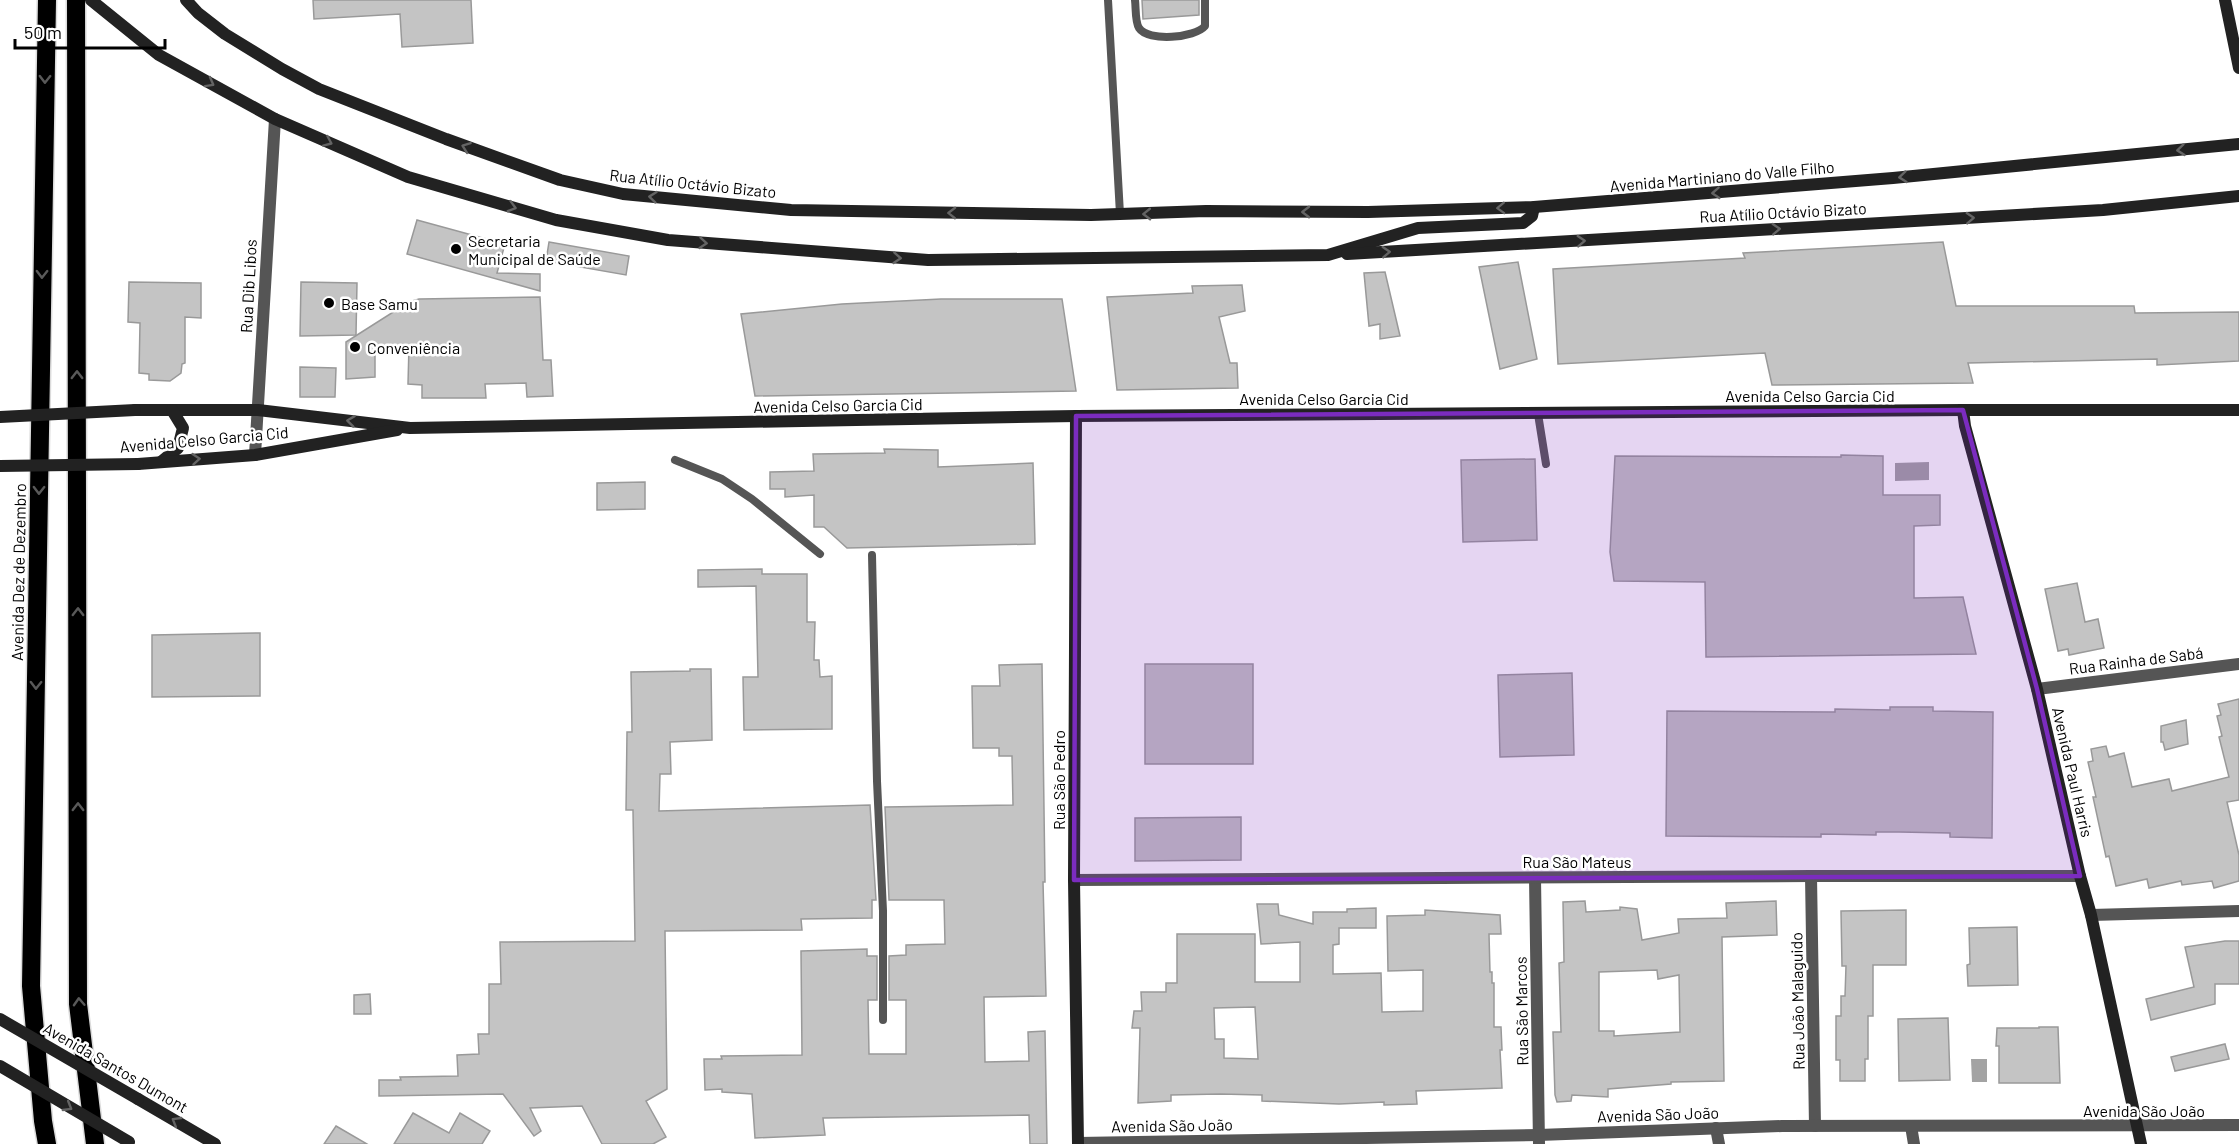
<svg xmlns="http://www.w3.org/2000/svg" width="2239" height="1144" viewBox="0 0 2239 1144" font-family="Barlow,sans-serif">
	<style>
		.water { fill: #a3a3a3 }
		.building { fill: #c4c4c4; stroke: #999; stroke-width: 1.5; fill-rule: evenodd }
		.lines { fill: none; stroke-linecap: round; stroke-linejoin: round }
		.highway-casing { stroke: #dbdbdb; stroke-width: 21 }
		.lane { stroke: #555; stroke-width: 8 }
		.street { stroke: #555; stroke-width: 12 }
		.secondary { stroke: #222; stroke-width: 12 }
		.highway { stroke: #000; stroke-width: 18 }
		.secondary-bridge { stroke: #222; stroke-width: 12 }
		.oneway { stroke: #595959 }
		.oneway2 { stroke: #646464 }
		.marked { fill: #7b2cbf; fill-opacity: 0.2; stroke: #7b2cbf; stroke-width: 4.5; stroke-linejoin: round }
		.poi-dot { fill: #000; stroke: #fff; stroke-width: 2 }
		.labels { text-anchor: middle; dominant-baseline: central; stroke-width: 5; stroke-linejoin: round; paint-order: stroke }
		.street-label { font-size: 16px; fill: #000; stroke: #fff }
		.poi-label { font-size: 16px; fill: #000; stroke: #fff; text-anchor: start }
	</style>
	<rect width="100%" height="100%" fill="#fff"/>
	<g class="water">
		<path d="M 1929,462 L 1929,480 L 1895,481 L 1895,463 Z"/>
		<path d="M 1971,1059 L 1987,1059 L 1987,1082 L 1972,1082 Z"/>
	</g>
	<g class="building">
		<path d="M 313,0 L 471,0 L 473,43 L 402,47 L 400,14 L 314,19 Z"/>
		<path d="M 1142,0 L 1199,0 L 1199,15 L 1143,19 Z"/>
		<path d="M 417,220 L 505,244 L 497,273 L 540,274 L 540,291 L 407,254 Z"/>
		<path d="M 549,242 L 629,256 L 626,275 L 546,261 Z"/>
		<path d="M 1943,242 L 1956,306 L 2134,306 L 2135,313 L 2239,312 L 2239,361 L 2157,365 L 2157,359 L 1968,363 L 1973,383 L 1772,385 L 1765,353 L 1558,364 L 1553,269 L 1745,258 L 1743,253 Z"/>
		<path d="M 1518,262 L 1537,359 L 1500,369 L 1479,267 Z"/>
		<path d="M 1385,272 L 1400,336 L 1380,339 L 1380,324 L 1369,326 L 1364,273 Z"/>
		<path d="M 129,282 L 201,283 L 201,318 L 185,317 L 185,363 L 182,364 L 181,373 L 170,381 L 149,380 L 149,374 L 139,373 L 140,323 L 128,322 Z"/>
		<path d="M 301,282 L 357,283 L 356,335 L 300,336 Z"/>
		<path d="M 1242,285 L 1245,311 L 1219,317 L 1230,363 L 1237,363 L 1238,388 L 1117,390 L 1107,297 L 1193,293 L 1192,286 Z"/>
		<path d="M 540,297 L 543,360 L 551,360 L 553,396 L 527,397 L 526,383 L 485,384 L 486,398 L 422,398 L 422,385 L 408,384 L 409,346 L 375,345 L 375,377 L 346,379 L 346,342 L 409,302 L 419,299 Z"/>
		<path d="M 941,299 L 1062,299 L 1076,391 L 755,396 L 741,314 L 842,304 Z"/>
		<path d="M 300,367 L 336,368 L 335,397 L 300,397 Z"/>
		<path d="M 884,449 L 938,450 L 938,467 L 1033,463 L 1035,544 L 847,548 L 824,527 L 814,527 L 814,495 L 785,497 L 785,489 L 770,489 L 770,472 L 814,471 L 813,454 L 885,453 Z"/>
		<path d="M 1841,455 L 1883,456 L 1883,495 L 1940,495 L 1940,525 L 1914,526 L 1914,598 L 1963,597 L 1976,654 L 1706,657 L 1705,582 L 1614,581 L 1610,552 L 1615,456 L 1841,457 Z"/>
		<path d="M 1535,459 L 1537,540 L 1463,542 L 1461,460 Z"/>
		<path d="M 645,482 L 645,509 L 597,510 L 597,483 Z"/>
		<path d="M 762,569 L 762,574 L 807,574 L 807,622 L 815,622 L 814,660 L 819,660 L 820,677 L 832,676 L 832,729 L 744,730 L 743,677 L 758,677 L 756,586 L 698,587 L 698,570 Z"/>
		<path d="M 2077,583 L 2085,622 L 2098,619 L 2104,648 L 2069,655 L 2068,649 L 2058,651 L 2045,589 Z"/>
		<path d="M 260,633 L 260,696 L 152,697 L 152,635 Z"/>
		<path d="M 1042,664 L 1045,882 L 1043,882 L 1046,996 L 984,997 L 985,1062 L 1029,1061 L 1028,1032 L 1045,1031 L 1047,1144 L 1030,1144 L 1029,1115 L 823,1118 L 825,1135 L 755,1138 L 752,1094 L 722,1092 L 722,1089 L 705,1090 L 704,1059 L 722,1059 L 721,1056 L 802,1055 L 801,951 L 867,949 L 867,956 L 877,956 L 877,1000 L 868,1000 L 869,1054 L 906,1054 L 906,1000 L 889,1000 L 889,956 L 906,955 L 906,945 L 945,944 L 944,900 L 889,900 L 885,807 L 1013,805 L 1012,756 L 999,756 L 999,748 L 973,748 L 972,686 L 1000,686 L 999,665 Z"/>
		<rect x="1145" y="664" width="108" height="100"/>
		<path d="M 690,669 L 711,669 L 712,740 L 670,742 L 671,774 L 660,774 L 659,811 L 870,805 L 876,900 L 872,900 L 872,918 L 801,919 L 802,930 L 665,931 L 667,1089 L 646,1101 L 666,1137 L 653,1144 L 602,1144 L 582,1106 L 530,1108 L 541,1131 L 534,1136 L 503,1094 L 379,1096 L 379,1080 L 401,1080 L 400,1077 L 458,1076 L 457,1055 L 479,1054 L 478,1034 L 489,1034 L 489,984 L 501,984 L 500,942 L 635,941 L 633,810 L 626,810 L 627,732 L 632,732 L 631,672 L 690,671 Z"/>
		<path d="M 1572,673 L 1574,755 L 1500,757 L 1498,675 Z"/>
		<path d="M 2239,699 L 2239,800 L 2227,802 L 2239,855 L 2239,881 L 2214,888 L 2212,881 L 2182,885 L 2181,881 L 2149,888 L 2147,879 L 2116,886 L 2109,856 L 2106,857 L 2093,797 L 2096,797 L 2088,762 L 2093,761 L 2091,749 L 2106,746 L 2109,757 L 2124,753 L 2132,787 L 2169,779 L 2172,791 L 2229,777 L 2219,737 L 2222,736 L 2217,716 L 2221,715 L 2218,704 Z"/>
		<path d="M 1890,707 L 1933,707 L 1933,711 L 1993,712 L 1992,838 L 1950,837 L 1950,833 L 1899,832 L 1876,832 L 1876,835 L 1821,834 L 1821,837 L 1666,836 L 1667,711 L 1835,712 L 1835,709 L 1890,710 Z"/>
		<path d="M 2186,720 L 2188,744 L 2165,750 L 2163,742 L 2161,742 L 2161,726 Z"/>
		<path d="M 1241,817 L 1241,860 L 1135,861 L 1135,818 Z"/>
		<path d="M 1585,901 L 1586,912 L 1620,910 L 1620,907 L 1637,909 L 1642,940 L 1679,933 L 1678,919 L 1727,918 L 1726,903 L 1776,901 L 1777,935 L 1722,937 L 1724,1081 L 1671,1082 L 1671,1084 L 1608,1089 L 1608,1097 L 1572,1095 L 1571,1101 L 1557,1102 L 1555,1095 L 1553,1032 L 1561,1032 L 1559,963 L 1564,962 L 1563,902 ZM 1657,970 L 1658,979 L 1679,975 L 1680,1032 L 1614,1036 L 1614,1031 L 1599,1031 L 1599,972 Z"/>
		<path d="M 1257,904 L 1278,904 L 1279,915 L 1313,924 L 1313,912 L 1347,912 L 1347,909 L 1376,908 L 1376,928 L 1339,928 L 1339,944 L 1333,945 L 1333,974 L 1381,973 L 1382,1012 L 1423,1011 L 1423,970 L 1388,971 L 1387,916 L 1425,915 L 1425,910 L 1500,915 L 1501,934 L 1489,934 L 1490,972 L 1492,972 L 1492,983 L 1494,983 L 1494,1027 L 1501,1027 L 1502,1050 L 1500,1050 L 1502,1088 L 1416,1091 L 1417,1104 L 1384,1105 L 1384,1102 L 1339,1104 L 1262,1101 L 1262,1095 L 1220,1094 L 1171,1095 L 1171,1101 L 1138,1103 L 1140,1028 L 1132,1028 L 1134,1011 L 1142,1011 L 1141,992 L 1166,992 L 1166,983 L 1177,983 L 1177,934 L 1255,934 L 1255,982 L 1300,982 L 1300,942 L 1261,944 ZM 1255,1007 L 1258,1059 L 1224,1058 L 1224,1039 L 1215,1039 L 1214,1008 Z"/>
		<path d="M 1906,910 L 1906,965 L 1873,965 L 1873,1016 L 1868,1016 L 1868,1059 L 1865,1059 L 1865,1081 L 1840,1081 L 1840,1060 L 1836,1060 L 1836,1016 L 1841,1016 L 1841,996 L 1845,996 L 1846,966 L 1842,966 L 1841,911 Z"/>
		<path d="M 2017,927 L 2018,985 L 1968,986 L 1967,965 L 1970,964 L 1969,928 Z"/>
		<path d="M 2225,941 L 2239,941 L 2239,984 L 2215,984 L 2215,1004 L 2151,1020 L 2146,999 L 2194,987 L 2185,947 Z"/>
		<path d="M 370,994 L 371,1014 L 354,1014 L 354,995 Z"/>
		<path d="M 1948,1018 L 1950,1080 L 1899,1081 L 1898,1019 Z"/>
		<path d="M 2039,1027 L 2058,1027 L 2060,1083 L 1999,1083 L 1999,1046 L 1996,1046 L 1997,1028 L 2039,1028 Z"/>
		<path d="M 2225,1044 L 2229,1059 L 2175,1071 L 2171,1057 Z"/>
		<path d="M 413,1113 L 449,1133 L 460,1113 L 490,1131 L 482,1144 L 394,1144 Z"/>
		<path d="M 336,1126 L 367,1144 L 324,1144 Z"/>
	</g>
	<g class="lines">
		<defs>
			<g id="highway">
				<path d="M 47,0 L 31,986 L 43,1121 L 47,1144"/>
				<path d="M 76,0 L 78,1004 L 95,1144"/>
			</g>
		</defs>
		<use href="#highway" class="highway-casing"/>
		<g class="lane">
			<path d="M 1108,0 L 1120,214"/>
			<path d="M 1135,0 C 1136,8 1135,22 1139,28 C 1148,42 1195,38 1205,26 L 1205,0"/>
			<path d="M 1538,414 L 1546,464"/>
			<path d="M 675,460 L 722,479 L 752,499 L 820,554"/>
			<path d="M 872,555 L 877,781 L 883,911 L 883,1020"/>
		</g>
		<g class="street">
			<path d="M 255,455 L 275,119"/>
			<path d="M 2037,689 L 2239,664"/>
			<path d="M 1811,876 L 1815,1126"/>
			<path d="M 1535,878 L 1539,1144"/>
			<path d="M 1074,880 L 1811,876 L 2080,876"/>
			<path d="M 2091,915 L 2239,911"/>
			<path d="M 1911,1126 L 1914,1144"/>
			<path d="M 1716,1128 L 1719,1144"/>
			<path d="M 1078,1143 L 1539,1135 L 1782,1126 L 2239,1125"/>
		</g>
		<g class="secondary">
			<path d="M 91,0 L 159,55 L 275,119 L 408,177 L 556,220 L 668,240 L 928,260 L 1328,255 L 1418,228 L 1523,223 L 1532,216 L 1534,207"/>
			<path d="M 186,0 L 198,13 L 225,34 L 282,69 L 319,89 L 446,139 L 560,180 L 623,194 L 791,210 L 1091,215 L 1206,211 L 1368,212 L 1534,207 L 1893,178 L 2239,144"/>
			<path d="M 2225,0 L 2239,68"/>
			<path d="M 1347,254 L 2103,210 L 2239,196"/>
			<path d="M 135,410 L 258,410 L 410,428 L 1076,416 L 1963,410 L 2239,410"/>
			<path d="M 1963,410 L 1965,426 L 2037,689 L 2080,876 L 2091,915 L 2141,1144"/>
			<path d="M 1076,416 L 1074,880 L 1078,1144"/>
			<path d="M 161,462 L 178,448 L 183,428 L 172,410"/>
			<path d="M 138,464 L 255,455 L 397,430"/>
			<path d="M 138,1099 L 215,1144"/>
		</g>
		<use href="#highway" class="highway"/>
		<g class="secondary-bridge">
			<path d="M 0,417 L 135,410"/>
			<path d="M 0,466 L 138,464"/>
			<path d="M 0,1019 L 138,1099"/>
			<path d="M 0,1066 L 129,1142"/>
		</g>
	</g>
	<defs><path id="oneway-chevron" d="M-2-3.5L2.5 0L-2 3.5" fill="none" stroke-width="1.6" stroke-linecap="round" stroke-linejoin="round" transform="scale(1.5)"/></defs>
	<g class="oneway">
		<use href="#oneway-chevron" transform="translate(45 79) rotate(91)"/>
		<use href="#oneway-chevron" transform="translate(42 274) rotate(91)"/>
		<use href="#oneway-chevron" transform="translate(77 375) rotate(-90)"/>
		<use href="#oneway-chevron" transform="translate(39 490) rotate(91)"/>
		<use href="#oneway-chevron" transform="translate(78 612) rotate(-90)"/>
		<use href="#oneway-chevron" transform="translate(36 685) rotate(91)"/>
		<use href="#oneway-chevron" transform="translate(78 807) rotate(-90)"/>
		<use href="#oneway-chevron" transform="translate(79 1002) rotate(-93)"/>
	</g>
	<g class="oneway2">
		<use href="#oneway-chevron" transform="translate(210 83) rotate(29)"/>
		<use href="#oneway-chevron" transform="translate(328 142) rotate(24)"/>
		<use href="#oneway-chevron" transform="translate(466 147) rotate(-160)"/>
		<use href="#oneway-chevron" transform="translate(2181 150) rotate(174)"/>
		<use href="#oneway-chevron" transform="translate(1903 177) rotate(174)"/>
		<use href="#oneway-chevron" transform="translate(1716 193) rotate(176)"/>
		<use href="#oneway-chevron" transform="translate(653 197) rotate(-174)"/>
		<use href="#oneway-chevron" transform="translate(512 207) rotate(16)"/>
		<use href="#oneway-chevron" transform="translate(1501 208) rotate(178)"/>
		<use href="#oneway-chevron" transform="translate(1306 212) rotate(-180)"/>
		<use href="#oneway-chevron" transform="translate(952 213) rotate(-179)"/>
		<use href="#oneway-chevron" transform="translate(1147 214) rotate(179)"/>
		<use href="#oneway-chevron" transform="translate(1970 218) rotate(-3)"/>
		<use href="#oneway-chevron" transform="translate(1776 229) rotate(-3)"/>
		<use href="#oneway-chevron" transform="translate(1581 241) rotate(-3)"/>
		<use href="#oneway-chevron" transform="translate(703 243) rotate(5)"/>
		<use href="#oneway-chevron" transform="translate(1386 252) rotate(-3)"/>
		<use href="#oneway-chevron" transform="translate(897 258) rotate(4)"/>
		<use href="#oneway-chevron" transform="translate(351 421) rotate(-173)"/>
		<use href="#oneway-chevron" transform="translate(196 459) rotate(-5)"/>
		<use href="#oneway-chevron" transform="translate(68 1107) rotate(31)"/>
		<use href="#oneway-chevron" transform="translate(176 1121) rotate(-149)"/>
	</g>
	<path class="marked" d="M 1963,410 L 2037,689 L 2080,876 L 1074,880 L 1076,416 Z"/>
	<g class="poi-dot">
		<circle cx="456" cy="249" r="6"/>
		<circle cx="329" cy="303" r="6"/>
		<circle cx="355" cy="347" r="6"/>
	</g>
	<g class="labels">
		<g class="street-label">
			<text transform="translate(1722 176) rotate(-5)">Avenida Martiniano do Valle Filho</text>
			<text transform="translate(693 183) rotate(6)">Rua Atílio Octávio Bizato</text>
			<text transform="translate(1783 212) rotate(-3)">Rua Atílio Octávio Bizato</text>
			<text transform="translate(248 286) rotate(-87)">Rua Dib Libos</text>
			<text x="1810" y="395">Avenida Celso Garcia Cid</text>
			<text x="1324" y="398">Avenida Celso Garcia Cid</text>
			<text transform="translate(838 405) rotate(-1)">Avenida Celso Garcia Cid</text>
			<text transform="translate(204 439) rotate(-5)">Avenida Celso Garcia Cid</text>
			<text transform="translate(18 572) rotate(-89)">Avenida Dez de Dezembro</text>
			<text transform="translate(2136 660) rotate(-7)">Rua Rainha de Sabá</text>
			<text transform="translate(2073 772) rotate(77)">Avenida Paul Harris</text>
			<text transform="translate(1058 780) rotate(-90)">Rua São Pedro</text>
			<text x="1577" y="861">Rua São Mateus</text>
			<text transform="translate(1797 1001) rotate(-91)">Rua João Malaguido</text>
			<text transform="translate(1521 1011) rotate(-91)">Rua São Marcos</text>
			<text transform="translate(116 1067) rotate(30)">Avenida Santos Dumont</text>
			<text x="2144" y="1110">Avenida São João</text>
			<text transform="translate(1658 1114) rotate(-2)">Avenida São João</text>
			<text transform="translate(1172 1125) rotate(-1)">Avenida São João</text>
		</g>
		<g class="poi-label">
			<text x="468" y="240">Secretaria<tspan x="468" dy="18">Municipal de Saúde</tspan></text>
			<text x="341" y="303">Base Samu</text>
			<text x="367" y="347">Conveniência</text>
		</g>
	</g>
	<path d="M15 39v9h150v-9" fill="none" stroke="#000000" stroke-width="3"/>
	<text x="24" y="39" font-size="18" fill="#000000" stroke="#ffffff" stroke-width="4.5" paint-order="stroke">50 m</text>
</svg>
